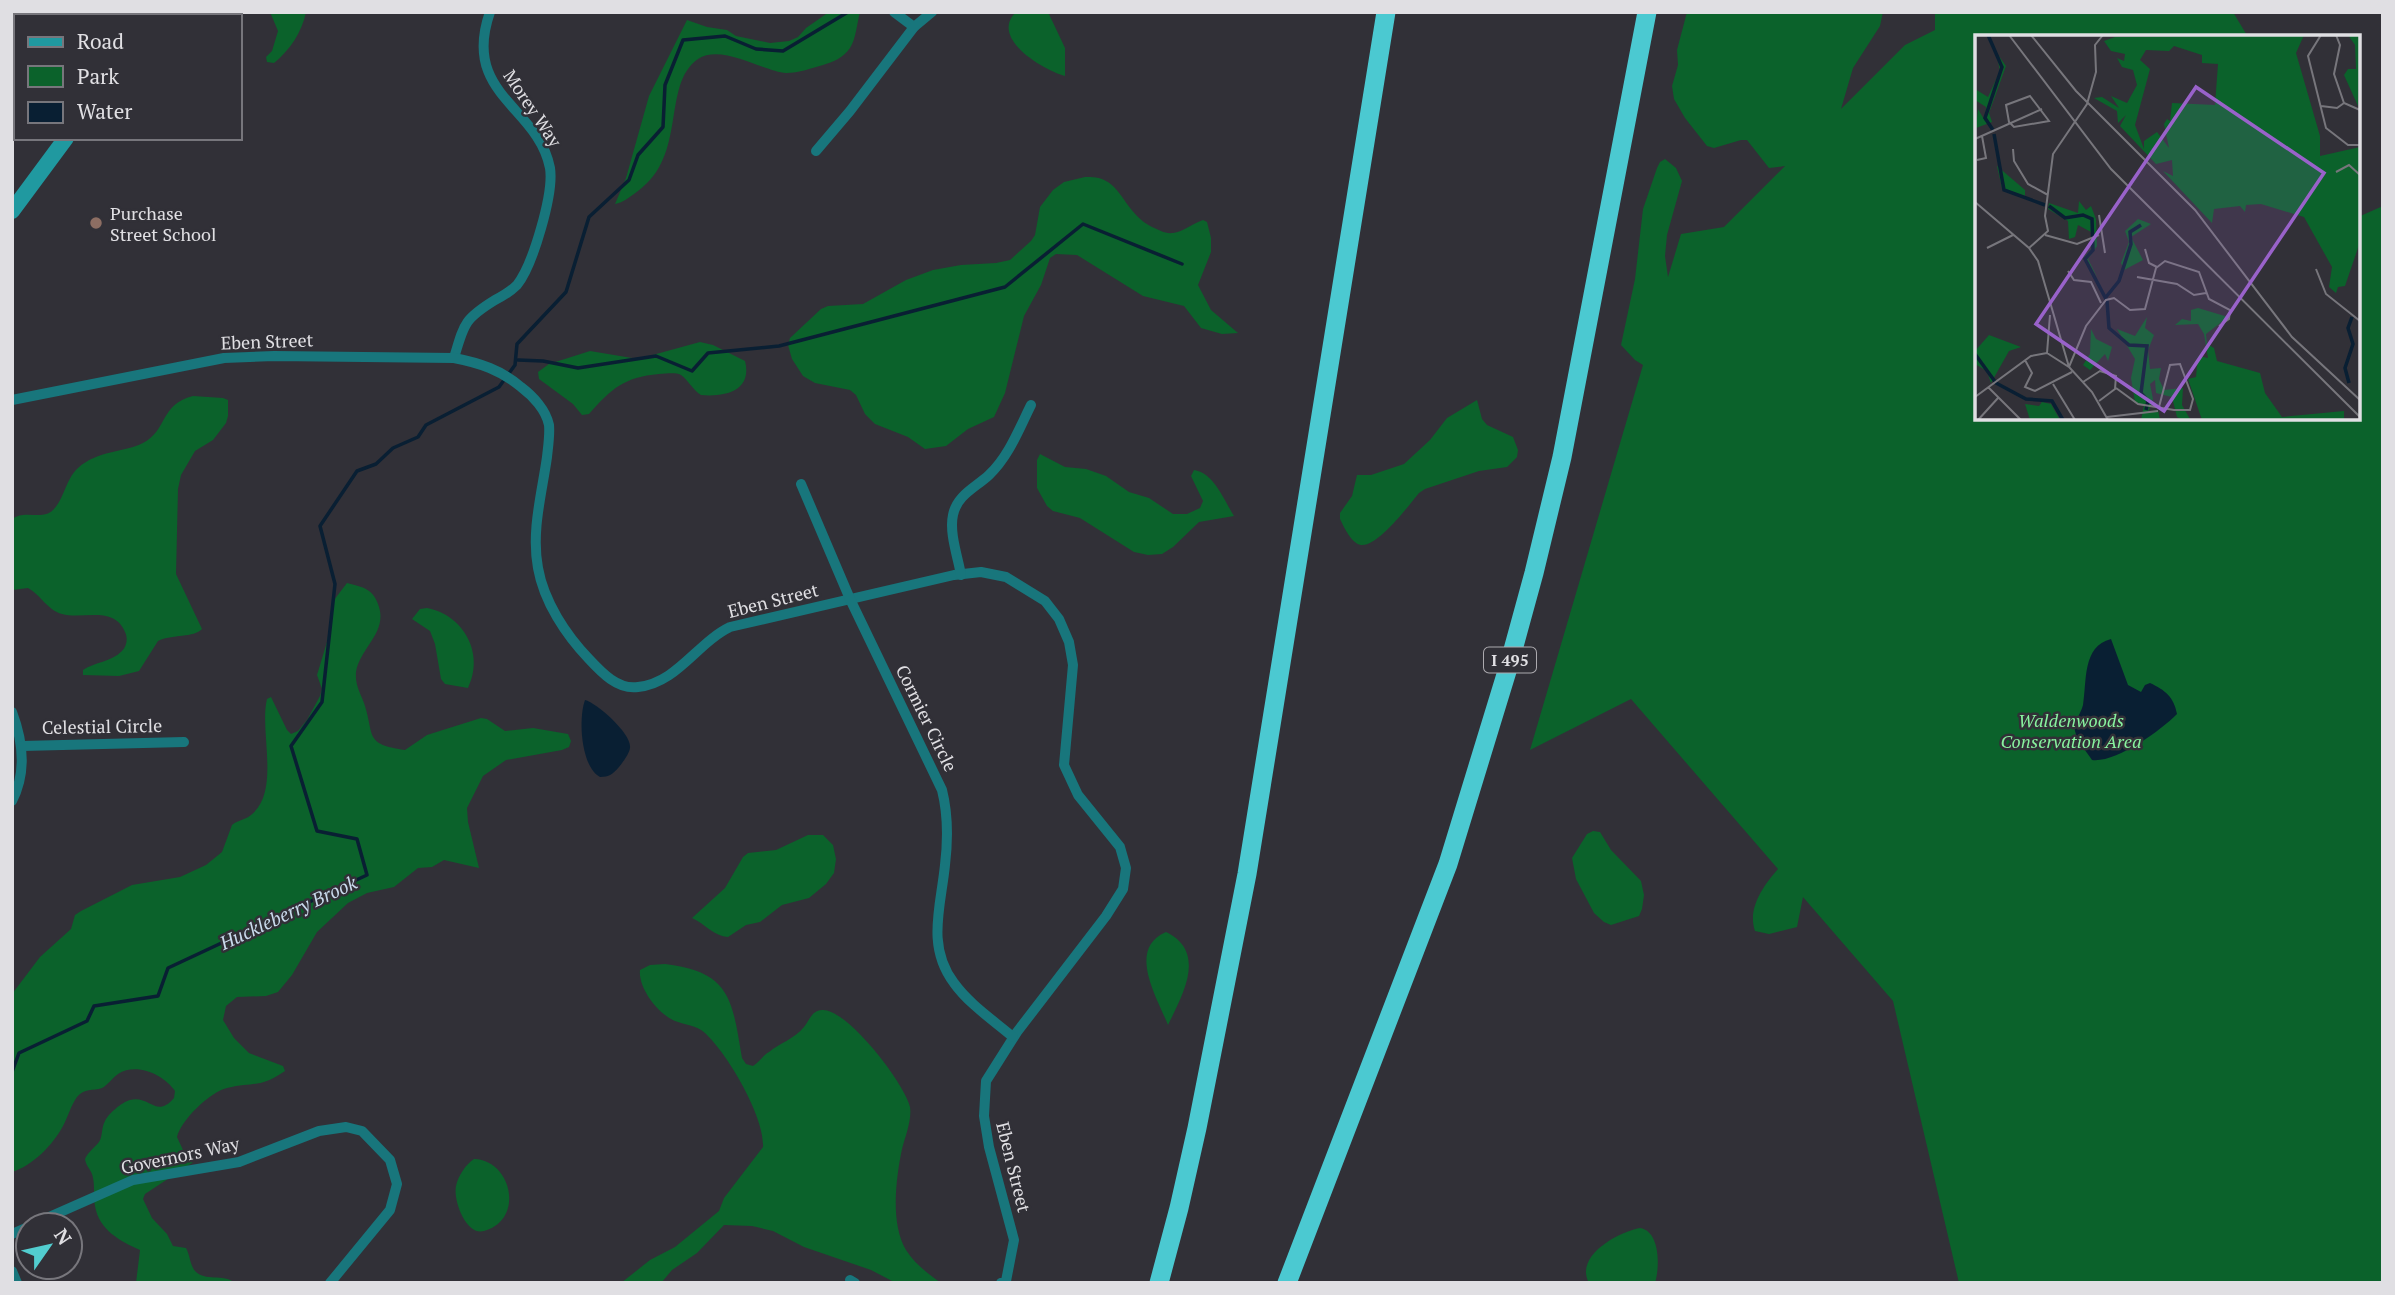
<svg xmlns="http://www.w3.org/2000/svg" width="2395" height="1295" viewBox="0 0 2395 1295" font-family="'PT Serif',serif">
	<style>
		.green { fill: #0b622b }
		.water { fill: #091f33 }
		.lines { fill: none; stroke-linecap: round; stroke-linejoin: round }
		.stream { stroke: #091f33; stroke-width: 3.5 }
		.street { stroke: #18767c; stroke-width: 10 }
		.secondary { stroke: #2099a0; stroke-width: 16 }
		.highway { stroke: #4bc9d1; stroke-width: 19 }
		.education-dot { fill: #8d6e63; stroke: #313037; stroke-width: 2.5 }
		.labels { text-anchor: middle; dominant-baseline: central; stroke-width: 5; stroke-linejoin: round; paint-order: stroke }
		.shield { fill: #313037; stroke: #acaaaf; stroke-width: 2 }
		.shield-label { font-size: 16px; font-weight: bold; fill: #e0dfe3 }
		.street-label { font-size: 18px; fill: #e0dfe3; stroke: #313037 }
		.poi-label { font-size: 18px; fill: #e0dfe3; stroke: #313037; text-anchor: start }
		.park-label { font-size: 18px; font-style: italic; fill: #88f39f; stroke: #313037 }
		.water-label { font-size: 19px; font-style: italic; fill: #cadbed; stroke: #313037 }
		.inset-river { fill: none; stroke: #091f33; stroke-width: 3.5 }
		.inset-road { fill: none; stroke: #77767c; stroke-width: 2 }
		.view { fill: #9962ca; fill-opacity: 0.15; stroke: #9962ca; stroke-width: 3.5 }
		.inset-edge { fill: none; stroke: #e0dfe3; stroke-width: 3.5 }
	</style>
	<rect width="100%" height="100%" fill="#313037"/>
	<g class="green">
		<path d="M 270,12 L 306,12 C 302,32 290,50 274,63 L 267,62 L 266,57 L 272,51 L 278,31 Z"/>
		<path d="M 829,12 L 860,12 C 857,23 856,39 850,48 C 843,58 833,62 823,65 C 812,68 799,73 786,73 C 764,72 722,43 698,59 C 661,85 688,155 638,191 C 631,196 623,203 615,204 L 626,178 L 649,96 L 687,20 L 707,27 L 727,30 L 736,36 L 770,43 L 789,41 L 798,37 L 806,28 Z"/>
		<path d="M 1016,12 L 1048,12 L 1065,48 L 1065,76 C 1043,70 989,38 1016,12 Z"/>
		<path d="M 1687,12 L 1883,12 L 1880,26 L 1853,68 L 1841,109 L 1905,45 L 1935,30 L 1935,12 L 2233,12 L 2248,37 L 1977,37 L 1977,418 L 2358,418 L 2358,217 L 2383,206 L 2383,1283 L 1959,1283 L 1893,1001 L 1803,897 L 1797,927 L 1769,934 L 1755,931 C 1747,908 1764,885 1778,869 L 1631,699 L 1530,750 L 1643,365 L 1635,360 L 1621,345 L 1635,279 L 1643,209 L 1657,168 L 1660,162 L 1665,159 L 1676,168 L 1682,181 L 1667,235 L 1665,256 L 1668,277 L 1681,234 L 1724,227 L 1785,166 L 1769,168 L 1747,140 L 1741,140 L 1714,148 L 1707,146 L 1685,118 L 1674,99 L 1672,86 L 1678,65 L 1677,50 Z"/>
		<path d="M 1085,177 C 1092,177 1100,177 1106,181 C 1123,190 1128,215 1152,227 C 1159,230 1165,234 1173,233 C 1183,232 1193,223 1203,220 L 1207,222 L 1211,238 L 1211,252 L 1198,285 L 1211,310 L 1238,333 L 1222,334 L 1201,328 L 1184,306 L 1143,296 L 1077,255 L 1056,254 L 1050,258 L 1041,285 L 1024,316 L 1005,393 L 994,417 L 968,429 L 946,446 L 925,449 L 908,437 L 875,424 L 865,414 L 856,395 L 850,390 L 815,383 L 803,376 L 792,359 L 788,345 L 790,338 L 821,309 L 828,306 L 863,304 L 906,280 L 933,270 L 961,265 L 996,263 L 1010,260 L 1031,241 L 1035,235 L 1040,207 L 1053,190 L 1064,182 Z"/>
		<path d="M 700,342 L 713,345 L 745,361 C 753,392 723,397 701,395 C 693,390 688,380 681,375 C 675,372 666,374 659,374 C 624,377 611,389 589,414 L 582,415 L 573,404 L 539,379 L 538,372 L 549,364 L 590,351 L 638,359 Z"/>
		<path d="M 193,396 L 223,398 L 228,400 L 228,416 L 226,423 L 213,440 L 195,451 L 181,475 L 178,489 L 176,574 L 202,629 C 194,638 172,634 158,641 L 139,671 L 119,676 L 83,675 L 83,670 C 95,662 111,662 122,651 C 127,646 128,638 125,632 C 114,605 82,620 62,614 C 47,610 41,595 28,588 L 12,590 L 12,519 C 25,509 42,521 53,510 C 65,498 65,480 78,468 C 98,450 123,453 143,443 C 168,430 159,405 193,396 Z"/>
		<path d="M 1477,400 L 1482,419 L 1487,425 L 1513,437 L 1518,450 L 1517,457 L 1507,467 L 1479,471 L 1425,489 L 1419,493 C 1409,505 1378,547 1361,545 C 1351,543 1344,527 1340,519 L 1340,513 L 1352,496 L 1357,475 L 1371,475 L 1404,464 L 1430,440 L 1447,418 Z"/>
		<path d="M 1040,454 L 1065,467 L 1086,469 L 1106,476 L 1129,492 L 1149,498 L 1173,514 L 1187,514 L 1200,508 L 1203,501 L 1191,476 L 1194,470 C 1214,473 1224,500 1234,516 L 1199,522 L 1173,547 L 1162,554 L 1148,555 L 1134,552 L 1080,518 L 1053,511 L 1047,506 L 1037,488 L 1037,460 Z"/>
		<path d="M 347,583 C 363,587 374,589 379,607 C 387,633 360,648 356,672 C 355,685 360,692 364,703 C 375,735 363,744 405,750 L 427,735 L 481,718 L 487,719 L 505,731 L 533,728 L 568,734 L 571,741 L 569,747 L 562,750 L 506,760 L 483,776 L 467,808 L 468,822 L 479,868 L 444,860 L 432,867 L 418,868 L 394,887 L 367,893 L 348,903 L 317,932 L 292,975 L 278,992 L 266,996 L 237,997 L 226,1006 L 223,1020 L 234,1038 L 249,1053 L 283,1066 L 285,1071 C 259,1089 254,1081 227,1088 C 210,1092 181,1120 177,1137 L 183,1150 L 196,1157 L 192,1163 L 145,1194 L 143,1199 L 152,1218 L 167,1234 L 173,1246 L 186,1248 C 190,1255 190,1265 195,1271 C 205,1282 223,1273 235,1283 L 136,1283 L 140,1250 C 120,1241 99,1230 95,1206 C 93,1197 95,1187 93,1178 C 92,1170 86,1167 85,1159 C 88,1152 94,1148 99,1142 C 103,1136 101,1128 105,1121 C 108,1114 122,1102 130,1100 C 150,1095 156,1119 174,1098 L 175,1091 C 164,1075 137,1062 118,1074 C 112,1078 108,1085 102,1088 C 93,1091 84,1088 77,1097 C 71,1105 68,1117 63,1126 C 53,1145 32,1166 12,1172 L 12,994 L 40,957 L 71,929 L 75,915 L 81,911 L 132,885 L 180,877 L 206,865 L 222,852 L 232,825 C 238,820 245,820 251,815 C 281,791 259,731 267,699 L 271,697 L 287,730 L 291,734 L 298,731 L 307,720 L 320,696 L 322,689 L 317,675 L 327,642 L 334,600 Z"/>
		<path d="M 427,608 C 464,615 485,654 468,688 L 445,684 L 441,679 L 435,644 L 430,631 L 412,619 L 420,609 Z"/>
		<path d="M 1593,831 L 1600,832 L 1611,850 L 1641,881 L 1644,895 L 1642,909 L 1639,916 L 1611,925 L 1604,922 L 1594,913 L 1576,879 L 1572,858 L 1587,834 Z"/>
		<path d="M 808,835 L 823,835 L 833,845 L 836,859 L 834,873 L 826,884 L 809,898 L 782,905 L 760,922 L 746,925 L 728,937 C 714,936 705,924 692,918 L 725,888 L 743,857 L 748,853 L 776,850 Z"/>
		<path d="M 1166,932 C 1208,952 1182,996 1168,1025 C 1158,999 1126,949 1166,932 Z"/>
		<path d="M 665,964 C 732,972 732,1001 742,1058 L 746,1064 L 753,1066 C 760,1062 762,1056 769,1052 C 780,1043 794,1039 804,1027 C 809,1021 812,1010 822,1010 C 847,1008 905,1084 910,1107 C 912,1120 905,1137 902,1149 C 896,1178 890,1223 906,1250 C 915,1264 927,1273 941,1283 L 896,1283 L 871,1270 L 804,1247 L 773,1231 L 752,1226 L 724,1225 L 697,1253 L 672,1270 L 661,1283 L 621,1283 L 650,1260 L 675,1247 L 719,1211 L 724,1198 L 763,1147 C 765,1117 727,1053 705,1033 C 696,1025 685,1025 675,1021 C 658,1014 638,988 640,970 L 650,965 Z"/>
		<path d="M 474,1159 C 512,1160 525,1220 484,1231 C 466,1236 453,1200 456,1186 C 458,1176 466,1164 474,1159 Z"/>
		<path d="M 1640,1228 C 1660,1231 1660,1267 1655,1283 L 1589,1283 C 1574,1256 1618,1232 1640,1228 Z"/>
	</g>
	<g class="water">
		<path d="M 2111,639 L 2128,685 L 2141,692 L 2145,685 L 2150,683 C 2165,690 2174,697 2177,714 C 2160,731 2116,763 2092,760 C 2086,751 2077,741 2075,731 C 2073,722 2081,714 2083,705 C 2087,682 2082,646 2111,639 Z"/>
		<path d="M 585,700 C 597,703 632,734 630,748 C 629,754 623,762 619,767 C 613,774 609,777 600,777 C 581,767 578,719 585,700 Z"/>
	</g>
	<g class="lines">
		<g class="stream">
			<path d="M 518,360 L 543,361 L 578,368 L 656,356 L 692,371 L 708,353 L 779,346 L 1005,287 L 1083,224 L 1182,264"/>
			<path d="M 12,1072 L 19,1053 L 87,1021 L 94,1006 L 158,996 L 168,968 L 367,875 L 357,839 L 317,831 L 291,746 L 322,702 L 335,584 L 320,526 L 357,471 L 376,464 L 393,448 L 418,437 L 426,425 L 499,387 L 515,365 L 517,344 L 566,292 L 589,217 L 629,180 L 638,155 L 663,127 L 665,85 L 683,40 L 725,36 L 756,49 L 783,51 L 848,12"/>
		</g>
		<g class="street">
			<path d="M 894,12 L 914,27"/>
			<path d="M 12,123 L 16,120"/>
			<path d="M 816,151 L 850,111 L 914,27 L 932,12"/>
			<path d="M 454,358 C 464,324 464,319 495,300 C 503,296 511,291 517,285 C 533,265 554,193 550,168 C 538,106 461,95 490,12"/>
			<path d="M 12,400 L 224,358 L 274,356 L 454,358 C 480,363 501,370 521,387 C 533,396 546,410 549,425 C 550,435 548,447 547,457 C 542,493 531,531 538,568 C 544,602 566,635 589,659 C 602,673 618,690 638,687 C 677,683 697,643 730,627 L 954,575 L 981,572 L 1006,577 L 1045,601 L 1059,619 L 1069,642 L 1073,665 L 1064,765 L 1078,795 L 1120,847 L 1126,868 L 1123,889 L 1106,916 L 1017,1032 L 986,1081 L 984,1116 L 989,1147 L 1014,1240 L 1006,1281 L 1001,1283"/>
			<path d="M 801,484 L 850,599 L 942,790 C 948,814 948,840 945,865 C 941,906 926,946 954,983 C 969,1004 993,1020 1013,1037"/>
			<path d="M 961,575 C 958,557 949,533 953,515 C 957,495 975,488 989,475 C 1009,456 1019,429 1031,405"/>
			<path d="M 12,712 C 23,741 27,772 12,801"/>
			<path d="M 22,746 L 184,742"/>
			<path d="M 31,1225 L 133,1180 L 239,1162 L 319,1131 L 346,1127 L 362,1131 L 390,1160 L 397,1184 L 390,1210 L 330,1283"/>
			<path d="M 12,1234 L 28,1227"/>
			<path d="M 12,1271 L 17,1283"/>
			<path d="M 850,1280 L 855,1283"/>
		</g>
		<g class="secondary">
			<path d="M 179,16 L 183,12"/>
			<path d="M 12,211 L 66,138"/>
		</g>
		<g class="highway">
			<path d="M 1159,1283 L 1179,1208 L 1197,1128 L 1247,874 L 1386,12"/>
			<path d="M 1287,1283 L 1448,864 L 1508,668 L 1534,573 L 1562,457 L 1647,12"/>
		</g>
	</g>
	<circle class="education-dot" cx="96" cy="223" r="7"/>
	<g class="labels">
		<rect class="shield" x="1484" y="647.5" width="52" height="25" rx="5"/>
		<g class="shield-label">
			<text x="1510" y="660">I 495</text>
		</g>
		<g class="street-label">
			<text transform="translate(533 108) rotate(56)">Morey Way</text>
			<text transform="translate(267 341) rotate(-2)">Eben Street</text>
			<text transform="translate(773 600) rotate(-14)">Eben Street</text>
			<text transform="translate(927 718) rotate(64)">Cormier Circle</text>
			<text transform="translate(102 726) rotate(-1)">Celestial Circle</text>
			<text transform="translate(180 1155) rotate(-12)">Governors Way</text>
			<text transform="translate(1014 1167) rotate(76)">Eben Street</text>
		</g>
		<g class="poi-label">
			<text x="110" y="213">Purchase<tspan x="110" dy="21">Street School</tspan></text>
		</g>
		<g class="park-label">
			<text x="2071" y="720">Waldenwoods<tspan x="2071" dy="21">Conservation Area</tspan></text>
		</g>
		<g class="water-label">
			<text transform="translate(288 912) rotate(-25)">Huckleberry Brook</text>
		</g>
	</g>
	<g transform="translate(1975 35)">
		<rect width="385" height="385" fill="#313037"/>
		<path d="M 329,0 L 321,18 L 345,101 L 345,121 L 385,112 L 385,207 L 370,251 L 363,252 L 361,258 L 354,252 L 357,232 L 329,182 L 286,169 L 271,170 L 270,177 L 265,171 L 239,174 L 237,188 L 188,136 L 198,141 L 197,125 L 181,129 L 145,91 L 151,80 L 143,88 L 142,76 L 119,63 L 127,62 L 144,73 L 136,61 L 152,68 L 162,50 L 158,35 L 147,32 L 142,23 L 149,26 L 150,19 L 136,16 L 129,6 L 140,2 ZM 199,11 L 227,20 L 227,28 L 243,29 L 240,70 L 197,68 L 195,86 L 192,84 L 189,89 L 194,113 L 182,97 L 169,106 L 169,114 L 160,90 L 175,34 L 165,25 L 171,15 L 194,16 ZM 373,0 L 385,0 L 383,71 L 369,40 L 373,34 L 381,34 L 380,10 ZM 21,17 L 31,31 L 14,78 L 17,87 L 1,93 L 3,74 L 10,86 L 11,72 L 0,65 L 0,54 L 13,62 L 25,36 ZM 22,131 L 50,155 L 50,161 L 27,153 ZM 104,166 L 111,175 L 116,171 L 121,184 L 122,211 L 113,224 L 122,242 L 109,222 L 117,214 L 116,197 L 103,190 L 100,202 L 94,204 L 93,186 L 73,174 L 74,168 L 103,178 ZM 163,184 L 176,189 L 156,202 L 168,225 L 149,235 L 146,228 L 154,207 L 150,196 ZM 223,273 L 253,282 L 231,299 L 232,309 L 239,313 L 242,326 L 285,338 L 290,358 L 307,382 L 369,376 L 369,385 L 227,385 L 213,344 L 221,342 L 223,321 L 233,323 L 229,299 L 223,289 L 200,290 L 207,284 L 216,286 L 216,275 ZM 172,282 L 170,293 L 179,300 L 173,315 L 175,334 L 186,333 L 184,344 L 189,355 L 208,353 L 207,370 L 215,384 L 220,385 L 208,385 L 202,382 L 197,362 L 181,358 L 180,345 L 175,349 L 178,364 L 173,377 L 183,375 L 185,385 L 166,385 L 169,370 L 160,367 L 156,343 L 160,324 L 142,294 L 160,301 ZM 116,294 L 121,304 L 137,312 L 133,326 L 130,319 L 115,335 L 108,330 L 115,319 ZM 14,300 L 46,312 L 34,316 L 16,348 L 12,336 L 0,329 L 0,316 ZM 67,367 L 76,369 L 85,385 L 55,385 L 50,369 L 64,371 Z" fill="#0b622b" fill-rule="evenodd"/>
		<path class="inset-river" d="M 13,0 L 27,32 L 10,83 L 18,95M 19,99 L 29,155 L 70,170M 74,171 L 90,183 L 108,180 L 117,184 L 118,215 L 110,224 L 132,266 L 134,293 L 154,310 L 172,311 L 166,358 L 173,366 L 171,375M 131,262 L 144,246 L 156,209 L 155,197 L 166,190M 0,319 L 21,348 L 51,364 L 77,366 L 88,385M 374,348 L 370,333 L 378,309 L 373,293 L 377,282"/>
		<path class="inset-road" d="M 34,0 L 136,134 L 385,382M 56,0 L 101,56 L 220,175 L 317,302 L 385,365M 346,0 L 333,21 L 351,93 L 373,110 L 385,110M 361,0 L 365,10 L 359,39 L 369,68 L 385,75M 55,61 L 74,86 L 39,92 L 34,87 L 31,70 ZM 346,71 L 362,73 L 369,68M 0,104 L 67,74M 38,114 L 39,126 L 53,149 L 73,160M 2,125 L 11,123 L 7,101M 361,137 L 374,130 L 385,140M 0,167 L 54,213 L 63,226 L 94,332 L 117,357 L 133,385M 124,180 L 130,218M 70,200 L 102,209 L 124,200M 12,213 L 38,200M 54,213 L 73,196 L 70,181 L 78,119 L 112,69 L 121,37 L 120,10 L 128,0M 170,214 L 174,228 L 182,232M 341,234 L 351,259 L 385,286M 93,236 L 99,245 L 116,247 L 126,268M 162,242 L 202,249 L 219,260 L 231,258M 72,318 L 94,332 L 111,291 L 131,265 L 139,263 L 155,275 L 170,274 L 181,233 L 190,226 L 224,237 L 234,264 L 255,275 L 254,284 L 244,291M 72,318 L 75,280M 50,325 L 57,338 L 50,352 L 60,356 L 97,337M 108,347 L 125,336 L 141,341 L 140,354 L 124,366M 78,349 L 100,385M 13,352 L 46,385M 141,353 L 163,369 L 199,375 L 215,375 L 218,364 L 205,329 L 195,330 L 184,372M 0,362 L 56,321 L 72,318M 132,382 L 183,376M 3,385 L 23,363"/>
		<path class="view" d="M 221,52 L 349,138 L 189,376 L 61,289 Z"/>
		<rect width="385" height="385" class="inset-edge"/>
	</g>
	<rect width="2395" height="1295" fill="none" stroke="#e0dfe3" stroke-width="28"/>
	<rect x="14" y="14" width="228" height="126" fill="#313037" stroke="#77767c" stroke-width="2"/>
	<rect x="28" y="37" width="35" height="10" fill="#2099a0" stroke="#77767c" stroke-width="2"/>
	<text x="77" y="49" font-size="21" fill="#e0dfe3">Road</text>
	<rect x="28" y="66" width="35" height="21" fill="#0b622b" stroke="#77767c" stroke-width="2"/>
	<text x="77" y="84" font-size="21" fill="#e0dfe3">Park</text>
	<rect x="28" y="102" width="35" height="21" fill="#091f33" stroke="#77767c" stroke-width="2"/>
	<text x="77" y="119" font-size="21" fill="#e0dfe3">Water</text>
	<g transform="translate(49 1246) rotate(56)"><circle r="33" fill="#313037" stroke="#77767c" stroke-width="2"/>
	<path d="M0-5L12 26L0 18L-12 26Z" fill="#52cdcf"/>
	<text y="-10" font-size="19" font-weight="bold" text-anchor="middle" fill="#e0dfe3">N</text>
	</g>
</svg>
